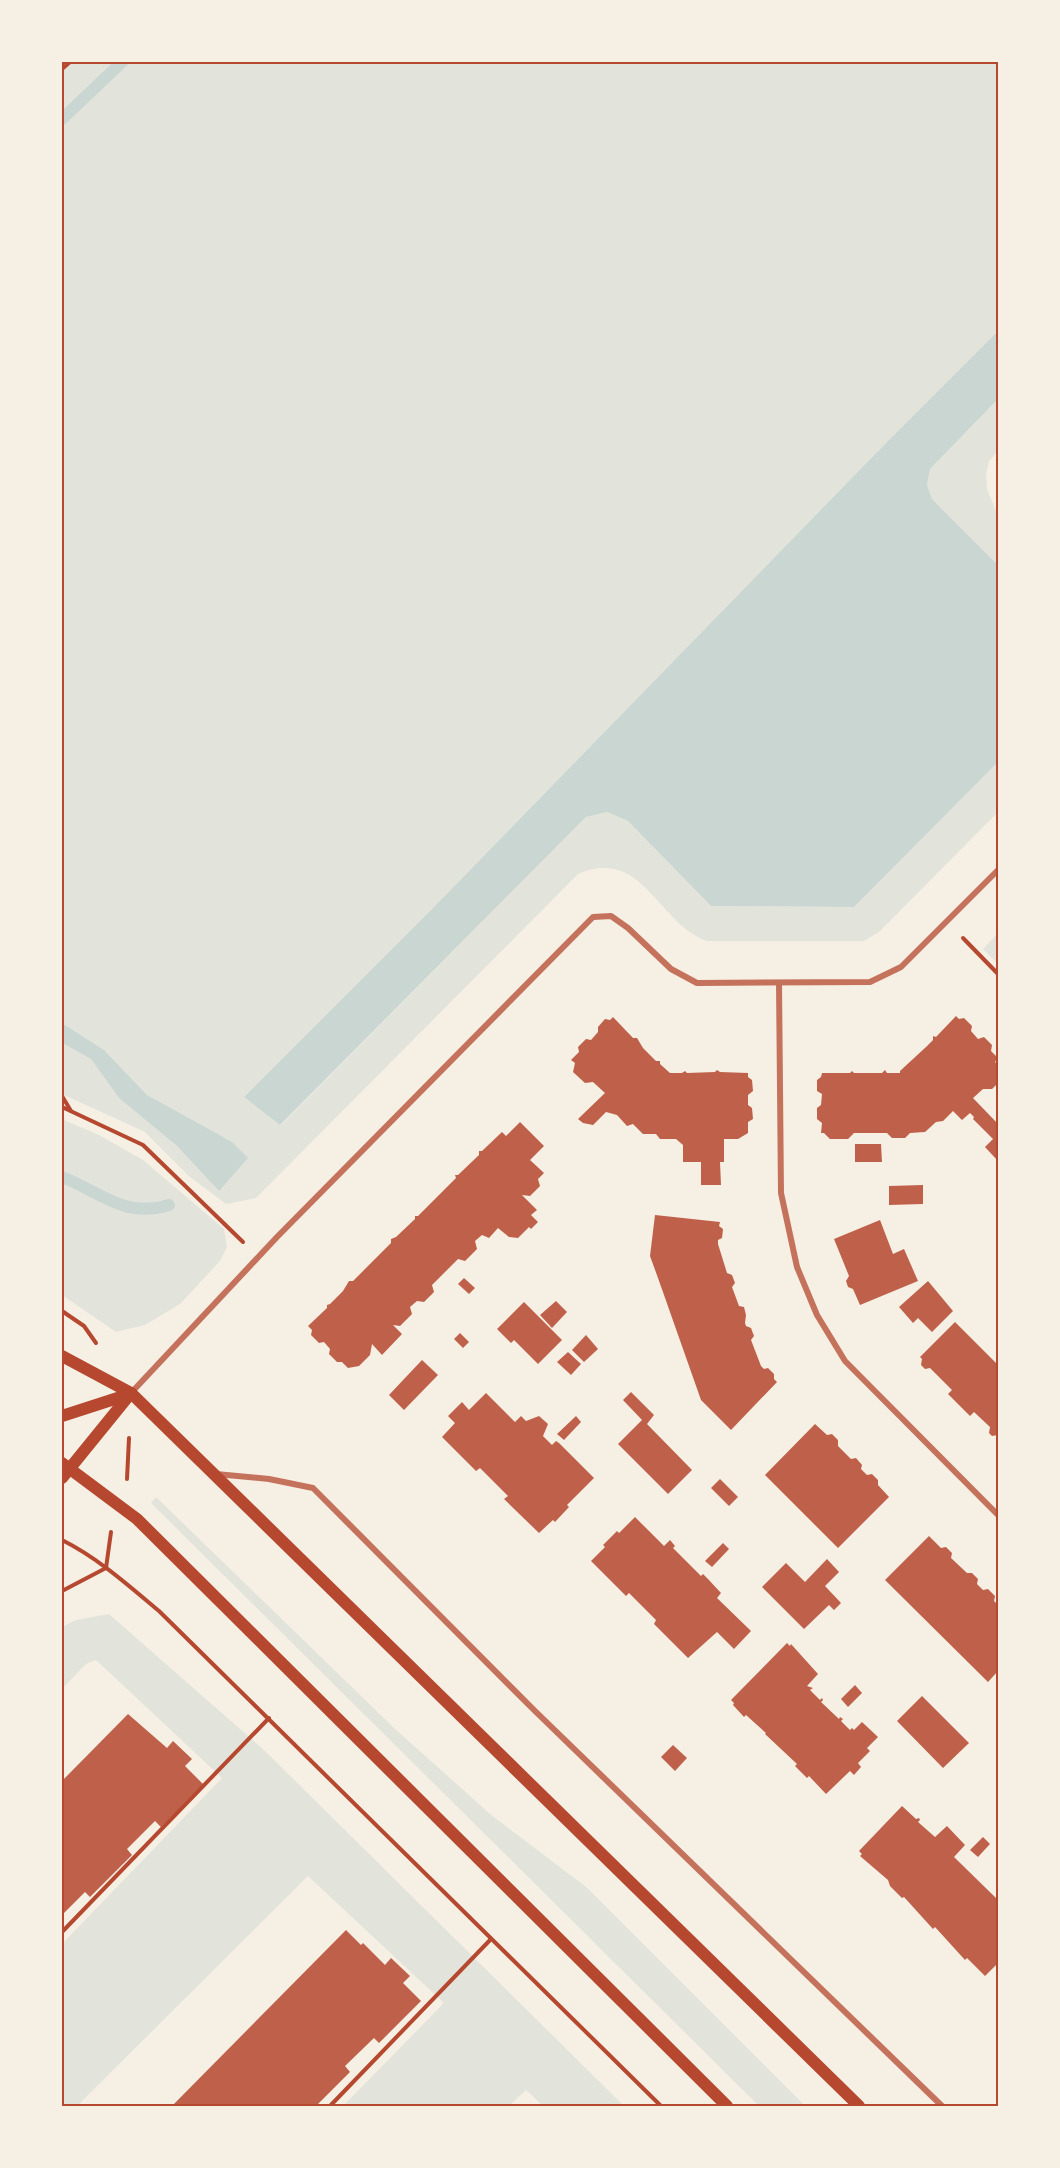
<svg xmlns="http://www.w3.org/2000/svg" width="1060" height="2168" viewBox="0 0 1060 2168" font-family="Barlow,sans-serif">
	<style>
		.green { fill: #e2e4dc }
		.water { fill: #c9d6d2 }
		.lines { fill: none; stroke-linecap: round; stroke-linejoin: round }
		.stream { stroke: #c9d6d2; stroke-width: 12 }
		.building { fill: #bf614a }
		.path { stroke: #b5482f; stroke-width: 4 }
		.minor { stroke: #c5725c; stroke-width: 6 }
		.secondary { stroke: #b5482f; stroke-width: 12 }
		.neatline { fill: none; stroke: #b5482f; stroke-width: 2 }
	</style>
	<rect width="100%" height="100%" fill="#f6efe4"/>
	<g class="green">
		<path d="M 62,62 L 998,62 L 998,331 L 882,447 L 433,908 L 244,1097 L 281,1125 L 586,817 L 607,812 L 628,821 L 711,906 L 854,907 L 998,762 L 998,812 L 879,932 L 864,941 L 707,941 C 657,923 643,846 578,874 L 256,1198 L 226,1204 L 190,1177 L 145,1132 L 62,1094 L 62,1043 L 91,1059 L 119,1098 L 177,1146 L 219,1191 L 186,1118 L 147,1095 L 104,1050 L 62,1023 Z"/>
		<path d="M 998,399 L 998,451 L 989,461 L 986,474 L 987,489 L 998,516 L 998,565 L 932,499 L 927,485 L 930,469 Z"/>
		<path d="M 998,933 L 998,964 L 983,949 Z"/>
		<path d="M 62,1119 L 99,1135 L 143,1160 L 224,1229 L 227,1247 L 220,1261 L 180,1304 L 145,1325 L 116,1332 L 62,1295 Z"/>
		<path d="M 156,1497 L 394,1728 L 490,1814 L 586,1887 L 805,2106 L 759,2106 L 151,1503 Z"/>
		<path d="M 109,1614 L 264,1750 L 624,2106 L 543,2106 L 526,2090 L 509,2106 L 343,2106 L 444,2003 L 308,1876 L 80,2103 L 83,2106 L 62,2106 L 62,1944 L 222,1778 L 96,1660 L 86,1664 L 62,1689 L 62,1627 L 76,1620 Z"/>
	</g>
	<g class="water">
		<path d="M 998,331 L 998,399 L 930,469 L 927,485 L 932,499 L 998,565 L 998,762 L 854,907 L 711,906 L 628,821 L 607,812 L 586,817 L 280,1125 L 244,1097 L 433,908 L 882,447 Z"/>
		<path d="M 62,1023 L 104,1050 L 147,1095 L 232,1142 L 248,1158 L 219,1191 L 177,1146 L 119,1098 L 91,1059 L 62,1043 Z"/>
	</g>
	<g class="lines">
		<g class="stream">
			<path d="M 62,119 L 122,62"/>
			<path d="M 62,1177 C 101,1192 124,1219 169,1205"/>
		</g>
	</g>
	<g class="building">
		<path d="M 956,1016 L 959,1019 L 964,1018 L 972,1026 L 971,1031 L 978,1039 L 984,1037 L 992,1045 L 991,1051 L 998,1058 L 995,1062 L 998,1065 L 998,1083 L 992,1089 L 983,1089 L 973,1098 L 998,1124 L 998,1161 L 985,1147 L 993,1139 L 973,1119 L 974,1117 L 970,1113 L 962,1120 L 953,1111 L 943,1121 L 936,1122 L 925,1132 L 910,1133 L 905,1138 L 892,1138 L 887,1133 L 854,1133 L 848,1139 L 830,1139 L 824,1133 L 821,1133 L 822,1123 L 817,1119 L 817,1108 L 821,1105 L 822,1094 L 817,1091 L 817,1080 L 821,1077 L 822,1073 L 850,1073 L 852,1071 L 854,1073 L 882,1073 L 885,1070 L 887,1073 L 900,1073 L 900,1071 L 926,1047 L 933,1040 L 933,1036 L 936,1037 Z"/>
		<path d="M 613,1017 L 633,1038 L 637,1038 L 643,1048 L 656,1061 L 660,1061 L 660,1064 L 670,1073 L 682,1073 L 685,1071 L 687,1073 L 715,1072 L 717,1070 L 720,1072 L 748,1073 L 748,1077 L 752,1080 L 753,1091 L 748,1095 L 748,1105 L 752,1108 L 753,1119 L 748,1122 L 748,1133 L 738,1139 L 724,1139 L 724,1162 L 720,1162 L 721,1185 L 701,1185 L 701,1162 L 683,1162 L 683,1145 L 676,1139 L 660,1139 L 656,1134 L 643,1134 L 633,1124 L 627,1126 L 617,1115 L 606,1112 L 593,1125 L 583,1123 L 578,1119 L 605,1093 L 593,1082 L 585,1083 L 573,1072 L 575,1063 L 571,1060 L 579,1052 L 578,1047 L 586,1039 L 591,1040 L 598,1032 L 598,1027 L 605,1019 L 610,1020 Z"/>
		<path d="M 520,1122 L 544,1146 L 530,1160 L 544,1173 L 538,1179 L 540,1186 L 530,1196 L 522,1195 L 537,1210 L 531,1215 L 538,1222 L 531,1229 L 529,1227 L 518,1238 L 509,1237 L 498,1228 L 489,1238 L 482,1235 L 475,1241 L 477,1249 L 465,1261 L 458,1259 L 432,1285 L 434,1292 L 424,1302 L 417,1301 L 410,1307 L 412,1314 L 400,1326 L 393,1325 L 402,1334 L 382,1355 L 372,1344 L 370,1355 L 359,1366 L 348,1368 L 342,1362 L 337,1362 L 329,1354 L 330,1349 L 324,1342 L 319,1343 L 311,1335 L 312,1330 L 308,1326 L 327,1308 L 327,1305 L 330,1304 L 343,1291 L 349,1281 L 353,1281 L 391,1243 L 391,1239 L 396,1237 L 415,1219 L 415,1216 L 418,1216 L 456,1178 L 455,1175 L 458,1175 L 479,1155 L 479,1151 L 482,1151 L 502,1132 L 506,1136 Z"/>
		<path d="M 855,1144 L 881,1144 L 882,1162 L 855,1162 Z"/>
		<path d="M 923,1185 L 923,1204 L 889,1205 L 889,1186 Z"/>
		<path d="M 655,1215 L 720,1222 L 719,1226 L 723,1229 L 722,1238 L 718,1240 L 718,1244 L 727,1273 L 732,1275 L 735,1283 L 732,1287 L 739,1306 L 744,1307 L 746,1315 L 745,1323 L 746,1326 L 751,1328 L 754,1336 L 751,1340 L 761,1366 L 764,1369 L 768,1368 L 774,1374 L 774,1379 L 777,1382 L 731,1430 L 701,1400 L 658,1278 L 650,1256 Z"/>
		<path d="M 880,1220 L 893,1254 L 904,1249 L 918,1281 L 860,1305 L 853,1289 L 848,1287 L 846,1281 L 849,1276 L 834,1239 Z"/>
		<path d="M 464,1278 L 475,1288 L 469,1294 L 458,1284 Z"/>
		<path d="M 928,1281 L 953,1311 L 932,1332 L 918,1318 L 913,1323 L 899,1307 Z"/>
		<path d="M 556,1301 L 567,1312 L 552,1328 L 540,1315 Z"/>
		<path d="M 524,1302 L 562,1340 L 538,1364 L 514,1340 L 511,1343 L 497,1329 Z"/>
		<path d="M 955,1322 L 998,1365 L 998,1435 L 992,1436 L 989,1433 L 990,1427 L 974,1412 L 970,1416 L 948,1394 L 952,1390 L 930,1368 L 925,1369 L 921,1365 L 922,1359 L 920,1357 Z"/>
		<path d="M 460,1333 L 469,1342 L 463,1348 L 454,1339 Z"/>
		<path d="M 586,1335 L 598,1349 L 584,1362 L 572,1350 Z"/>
		<path d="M 568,1352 L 581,1364 L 571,1375 L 557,1362 Z"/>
		<path d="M 422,1360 L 438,1375 L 404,1410 L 389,1395 Z"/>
		<path d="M 631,1392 L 654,1415 L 647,1424 L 692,1470 L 668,1494 L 618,1444 L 642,1420 L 623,1400 Z"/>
		<path d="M 486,1393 L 515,1422 L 521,1416 L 526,1421 L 539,1416 L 548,1424 L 543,1436 L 552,1445 L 556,1441 L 559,1443 L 594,1478 L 567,1505 L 569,1507 L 555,1522 L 553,1520 L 539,1533 L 504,1499 L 508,1496 L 480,1468 L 476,1471 L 442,1437 L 455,1423 L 448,1416 L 462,1402 L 469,1410 Z"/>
		<path d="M 576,1416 L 581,1422 L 564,1440 L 557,1434 Z"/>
		<path d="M 815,1424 L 827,1435 L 832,1434 L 838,1440 L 838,1446 L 851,1459 L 856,1458 L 862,1465 L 861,1469 L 867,1475 L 872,1474 L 878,1480 L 878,1485 L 889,1497 L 838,1548 L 765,1475 Z"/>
		<path d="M 720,1479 L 738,1497 L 729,1506 L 711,1488 Z"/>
		<path d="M 635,1517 L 664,1546 L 670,1540 L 675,1546 L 673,1548 L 701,1576 L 703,1574 L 708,1579 L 721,1593 L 717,1598 L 751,1631 L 734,1649 L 717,1632 L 688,1658 L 654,1624 L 656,1620 L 629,1593 L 626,1596 L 591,1561 L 605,1547 L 603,1545 L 617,1531 L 619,1533 Z"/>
		<path d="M 929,1536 L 941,1548 L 946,1547 L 952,1553 L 951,1558 L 967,1573 L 972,1573 L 978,1579 L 977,1584 L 983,1590 L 988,1589 L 995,1596 L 994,1601 L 998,1605 L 998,1671 L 988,1682 L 885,1580 Z"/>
		<path d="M 723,1543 L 729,1549 L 712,1567 L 705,1561 Z"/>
		<path d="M 827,1559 L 839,1572 L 825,1586 L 841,1603 L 834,1610 L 829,1605 L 804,1629 L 762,1587 L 786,1563 L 805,1582 Z"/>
		<path d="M 787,1643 L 790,1646 L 791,1644 L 818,1674 L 807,1686 L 813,1688 L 810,1690 L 820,1700 L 822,1698 L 823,1700 L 821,1702 L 839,1719 L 840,1717 L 843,1719 L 841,1721 L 850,1730 L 852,1728 L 854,1730 L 862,1722 L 878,1737 L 867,1748 L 870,1751 L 858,1763 L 861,1767 L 854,1775 L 850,1771 L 826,1794 L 809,1776 L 807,1778 L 795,1766 L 797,1764 L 765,1734 L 766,1733 L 746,1715 L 744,1717 L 733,1705 L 734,1703 L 731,1700 Z"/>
		<path d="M 855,1685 L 862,1693 L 848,1707 L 841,1699 Z"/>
		<path d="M 922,1696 L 969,1743 L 943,1768 L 897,1721 Z"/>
		<path d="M 128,1714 L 167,1748 L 173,1741 L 192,1759 L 185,1766 L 203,1784 L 161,1827 L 155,1821 L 127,1849 L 132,1855 L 90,1897 L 85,1892 L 62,1915 L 62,1781 Z"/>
		<path d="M 673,1745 L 687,1758 L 675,1771 L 661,1757 Z"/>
		<path d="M 902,1806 L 916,1819 L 919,1818 L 920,1820 L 918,1822 L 935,1837 L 947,1826 L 965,1845 L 954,1857 L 996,1898 L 998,1898 L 998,1963 L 985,1976 L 967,1958 L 965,1960 L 935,1927 L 933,1929 L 904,1897 L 902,1898 L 890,1886 L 888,1880 L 860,1856 L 862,1854 L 859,1851 Z"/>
		<path d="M 983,1837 L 990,1844 L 978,1857 L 970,1850 Z"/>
		<path d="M 346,1930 L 361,1945 L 363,1943 L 385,1965 L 391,1958 L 410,1976 L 403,1983 L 421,2001 L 379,2043 L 374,2038 L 345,2066 L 350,2072 L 316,2106 L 172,2106 Z"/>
	</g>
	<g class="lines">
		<g class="path">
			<path d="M 62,69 L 70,62"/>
			<path d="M 963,938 L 998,974"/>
			<path d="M 62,1096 L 71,1111"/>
			<path d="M 62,1107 L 143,1145 L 243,1242"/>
			<path d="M 62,1311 L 84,1326 L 96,1343"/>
			<path d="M 127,1479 L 129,1438"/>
			<path d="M 62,1540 C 98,1558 128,1585 159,1611 L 661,2106"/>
			<path d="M 62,1591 L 106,1568 L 111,1532"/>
			<path d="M 62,1932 L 269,1718"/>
			<path d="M 330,2106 L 491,1939"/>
		</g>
		<g class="minor">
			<path d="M 779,983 L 781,1193 L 797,1267 L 817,1315 L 845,1361 L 998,1515"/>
			<path d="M 131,1393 L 277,1237 L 593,917 L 611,916 L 628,928 L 671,969 L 697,983 L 870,982 L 901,967 L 998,870"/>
			<path d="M 216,1474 L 269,1479 L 313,1488 L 535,1711 L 942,2106"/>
		</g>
		<g class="secondary">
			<path d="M 62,1356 L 131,1393 L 859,2106"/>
			<path d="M 62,1416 L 130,1394"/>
			<path d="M 62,1463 L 137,1519 L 727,2106"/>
			<path d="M 62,1478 L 131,1393"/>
		</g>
	</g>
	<rect width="1060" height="2168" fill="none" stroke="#f6efe4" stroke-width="126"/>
	<rect x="63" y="63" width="934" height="2042" class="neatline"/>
</svg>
